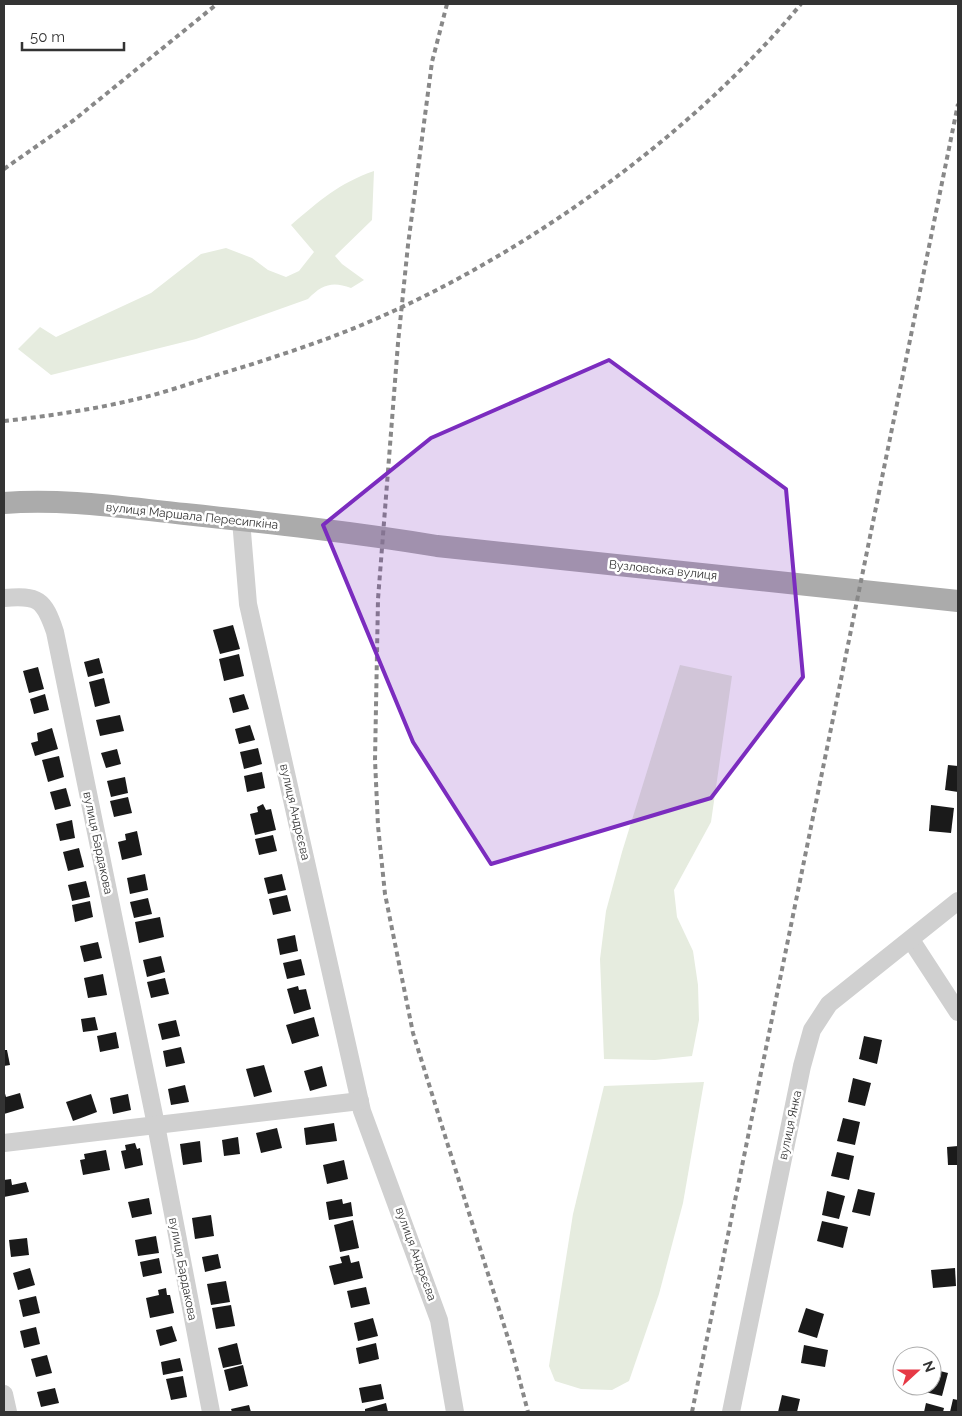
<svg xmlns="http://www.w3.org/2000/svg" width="962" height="1416" viewBox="0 0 962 1416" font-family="Raleway,sans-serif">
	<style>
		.green { fill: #e6ecdf }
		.building { fill: #1a1a1a }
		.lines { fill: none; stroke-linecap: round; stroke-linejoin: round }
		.minor { stroke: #d0d0d0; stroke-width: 18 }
		.major { stroke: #ababab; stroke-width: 22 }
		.rail { stroke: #888; stroke-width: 4; stroke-dasharray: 5 4; stroke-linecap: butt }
		.marked { fill: #7b2cbf; fill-opacity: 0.2; stroke: #7b2cbf; stroke-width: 4; stroke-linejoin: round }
		.labels { text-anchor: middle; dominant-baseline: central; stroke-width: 5; stroke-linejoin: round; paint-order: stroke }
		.street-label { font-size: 12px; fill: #333; stroke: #fff }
	</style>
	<rect width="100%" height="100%" fill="#fff"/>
	<g class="green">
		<path d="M 374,171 L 372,220 L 335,256 L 342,264 L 364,280 L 351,288 C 333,281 322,284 308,299 L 196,339 L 51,375 L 18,349 L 40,327 L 56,337 L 151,293 L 201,254 L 226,248 L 252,258 L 268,270 L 286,277 L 299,271 L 314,252 L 291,225 C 319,201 339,183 374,171 Z"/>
		<path d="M 680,665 L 732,676 L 711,822 L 674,890 L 677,917 L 693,951 L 698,985 L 699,1020 L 692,1056 L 655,1060 L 604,1059 L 600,959 L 606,911 L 622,852 Z"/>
		<path d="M 704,1082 L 683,1203 L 659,1294 L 629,1381 L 612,1390 L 581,1389 L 555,1381 L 549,1366 L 573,1214 L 604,1086 Z"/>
	</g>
	<g class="building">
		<path d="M 233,625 L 240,649 L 220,654 L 213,630 Z"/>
		<path d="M 239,654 L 244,676 L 224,681 L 219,659 Z"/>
		<path d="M 99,658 L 103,673 L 88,677 L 84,662 Z"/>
		<path d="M 38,667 L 44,689 L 29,693 L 23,671 Z"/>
		<path d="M 104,678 L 110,703 L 95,707 L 89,682 Z"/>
		<path d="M 45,694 L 49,710 L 34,714 L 30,699 Z"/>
		<path d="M 244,694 L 249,709 L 233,713 L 229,698 Z"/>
		<path d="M 120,715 L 124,731 L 100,736 L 96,720 Z"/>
		<path d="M 250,725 L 255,740 L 239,744 L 235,729 Z"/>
		<path d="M 52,728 L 58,749 L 35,756 L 31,743 L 38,741 L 37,733 Z"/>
		<path d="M 258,748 L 262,764 L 244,769 L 240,752 Z"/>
		<path d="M 117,749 L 121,764 L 106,768 L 101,753 Z"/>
		<path d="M 59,756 L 64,777 L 48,782 L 42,760 Z"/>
		<path d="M 948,765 L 958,766 L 958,792 L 945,790 Z"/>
		<path d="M 262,772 L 265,788 L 247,792 L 244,776 Z"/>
		<path d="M 125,777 L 128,793 L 111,797 L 107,781 Z"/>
		<path d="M 66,788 L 71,806 L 55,810 L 50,792 Z"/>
		<path d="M 128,797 L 132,813 L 114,817 L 110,801 Z"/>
		<path d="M 263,804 L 266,810 L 271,809 L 276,830 L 255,835 L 250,814 L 258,812 L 257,807 Z"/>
		<path d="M 931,805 L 954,808 L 951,833 L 929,831 Z"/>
		<path d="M 72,820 L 75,838 L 60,841 L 56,824 Z"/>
		<path d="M 137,831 L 142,855 L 122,860 L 118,842 L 126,840 L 125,834 Z"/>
		<path d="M 273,835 L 277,851 L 259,855 L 255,839 Z"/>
		<path d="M 79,848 L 84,867 L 68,871 L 63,852 Z"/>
		<path d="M 145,874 L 148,890 L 130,894 L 127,878 Z"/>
		<path d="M 282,874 L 286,890 L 268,894 L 264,878 Z"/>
		<path d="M 86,881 L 90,897 L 72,901 L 68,885 Z"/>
		<path d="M 287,895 L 291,911 L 273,915 L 269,899 Z"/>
		<path d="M 148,898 L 152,914 L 134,918 L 130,902 Z"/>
		<path d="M 90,901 L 93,917 L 75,922 L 72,905 Z"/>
		<path d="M 160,917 L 164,937 L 139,943 L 135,922 Z"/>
		<path d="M 295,935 L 298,951 L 280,955 L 277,939 Z"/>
		<path d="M 98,942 L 102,958 L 84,962 L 80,946 Z"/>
		<path d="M 161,956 L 165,972 L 147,977 L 143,960 Z"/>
		<path d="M 301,959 L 305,975 L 287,979 L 283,963 Z"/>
		<path d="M 103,974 L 107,995 L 88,998 L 84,978 Z"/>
		<path d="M 165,978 L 169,994 L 151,998 L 147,982 Z"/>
		<path d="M 298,986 L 299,990 L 306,989 L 311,1009 L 294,1014 L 287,989 Z"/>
		<path d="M 95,1017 L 98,1030 L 83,1032 L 81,1019 Z"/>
		<path d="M 314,1017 L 319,1036 L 292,1044 L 286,1025 Z"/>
		<path d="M 176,1020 L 180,1036 L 162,1040 L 158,1024 Z"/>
		<path d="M 116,1032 L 119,1048 L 100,1052 L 97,1036 Z"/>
		<path d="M 864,1036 L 882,1040 L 877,1064 L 859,1059 Z"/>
		<path d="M 181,1047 L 185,1063 L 166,1067 L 163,1051 Z"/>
		<path d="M 4,1050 L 7,1050 L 10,1065 L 4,1066 Z"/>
		<path d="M 264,1065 L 272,1092 L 254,1097 L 246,1069 Z"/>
		<path d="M 322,1066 L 327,1086 L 310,1091 L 304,1071 Z"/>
		<path d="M 853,1078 L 871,1083 L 865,1106 L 848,1102 Z"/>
		<path d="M 185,1085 L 189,1102 L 171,1105 L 168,1089 Z"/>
		<path d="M 4,1090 L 6,1097 L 20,1093 L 24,1108 L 4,1114 Z"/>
		<path d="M 91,1094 L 97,1112 L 73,1121 L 66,1102 Z"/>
		<path d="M 128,1094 L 131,1110 L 113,1114 L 110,1098 Z"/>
		<path d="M 843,1118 L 860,1122 L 855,1145 L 837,1141 Z"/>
		<path d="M 334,1123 L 337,1141 L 306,1145 L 304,1128 Z"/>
		<path d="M 277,1128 L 282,1148 L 261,1153 L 256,1133 Z"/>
		<path d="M 238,1137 L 240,1154 L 224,1156 L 222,1140 Z"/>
		<path d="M 200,1141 L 202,1162 L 183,1165 L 180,1144 Z"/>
		<path d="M 135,1143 L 137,1149 L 140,1148 L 143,1165 L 125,1169 L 121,1151 L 126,1150 L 125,1145 Z"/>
		<path d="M 958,1146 L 958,1165 L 948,1165 L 947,1147 Z"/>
		<path d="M 106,1150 L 110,1170 L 83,1175 L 80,1160 L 85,1159 L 84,1154 Z"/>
		<path d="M 837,1152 L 854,1156 L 849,1180 L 831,1176 Z"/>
		<path d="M 344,1160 L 348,1179 L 327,1184 L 323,1165 Z"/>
		<path d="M 11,1179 L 12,1185 L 26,1182 L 29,1192 L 4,1197 L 4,1180 Z"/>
		<path d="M 858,1189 L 875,1193 L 870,1216 L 852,1212 Z"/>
		<path d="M 827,1191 L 845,1196 L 839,1219 L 822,1215 Z"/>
		<path d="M 149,1198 L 152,1214 L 132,1218 L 128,1202 Z"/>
		<path d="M 342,1199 L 343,1204 L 351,1202 L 353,1216 L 329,1220 L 326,1202 Z"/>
		<path d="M 211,1215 L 214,1236 L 195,1239 L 192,1218 Z"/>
		<path d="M 353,1220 L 359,1248 L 340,1252 L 334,1225 Z"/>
		<path d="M 822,1221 L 848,1227 L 843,1248 L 817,1241 Z"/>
		<path d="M 156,1236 L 159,1253 L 138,1256 L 135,1240 Z"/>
		<path d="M 27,1238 L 29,1255 L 11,1257 L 9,1240 Z"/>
		<path d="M 218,1254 L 221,1268 L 205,1272 L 202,1257 Z"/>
		<path d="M 349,1255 L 351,1263 L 359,1261 L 363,1278 L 334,1285 L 329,1266 L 342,1263 L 340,1257 Z"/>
		<path d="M 159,1258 L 162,1273 L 143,1277 L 140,1262 Z"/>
		<path d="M 30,1268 L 35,1285 L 18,1290 L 13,1273 Z"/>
		<path d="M 955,1268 L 956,1286 L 933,1288 L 931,1270 Z"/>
		<path d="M 226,1281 L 230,1302 L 211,1305 L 207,1284 Z"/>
		<path d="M 366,1287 L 370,1304 L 351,1308 L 347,1291 Z"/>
		<path d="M 166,1288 L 167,1295 L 170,1295 L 174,1313 L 150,1318 L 146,1298 L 159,1295 L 158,1290 Z"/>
		<path d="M 36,1296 L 40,1313 L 23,1317 L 19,1300 Z"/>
		<path d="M 231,1305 L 235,1326 L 216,1329 L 212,1308 Z"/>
		<path d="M 806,1308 L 824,1314 L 817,1338 L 798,1332 Z"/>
		<path d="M 373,1318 L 378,1336 L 358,1341 L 354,1323 Z"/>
		<path d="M 172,1326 L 177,1341 L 160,1346 L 156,1330 Z"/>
		<path d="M 36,1327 L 40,1344 L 24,1348 L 20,1331 Z"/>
		<path d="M 237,1343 L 242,1364 L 223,1368 L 218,1348 Z"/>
		<path d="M 376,1343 L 379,1359 L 359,1364 L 356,1348 Z"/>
		<path d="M 804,1345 L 828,1350 L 825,1367 L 801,1363 Z"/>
		<path d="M 47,1355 L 52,1373 L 36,1377 L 31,1359 Z"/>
		<path d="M 180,1358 L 183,1371 L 163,1375 L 161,1362 Z"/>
		<path d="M 243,1365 L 248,1386 L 229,1391 L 224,1370 Z"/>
		<path d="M 932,1369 L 948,1373 L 942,1396 L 925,1392 L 926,1386 L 932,1386 Z"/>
		<path d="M 183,1376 L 187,1397 L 171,1400 L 166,1379 Z"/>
		<path d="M 381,1384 L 384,1399 L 362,1403 L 359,1388 Z"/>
		<path d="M 55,1388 L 59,1403 L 41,1407 L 37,1392 Z"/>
		<path d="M 782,1395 L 800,1399 L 797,1412 L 778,1412 Z"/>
		<path d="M 953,1399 L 958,1400 L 958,1412 L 950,1412 Z"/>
		<path d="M 386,1403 L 388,1412 L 365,1412 L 365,1409 Z"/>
		<path d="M 926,1403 L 944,1408 L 943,1412 L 924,1412 Z"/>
		<path d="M 249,1405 L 251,1412 L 232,1412 L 231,1409 Z"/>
	</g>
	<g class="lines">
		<g class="minor">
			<path d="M 241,520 L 248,604 L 362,1111 L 439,1320 L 455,1412"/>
			<path d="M 4,598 C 38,595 44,599 55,632 L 156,1125 L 211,1412"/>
			<path d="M 911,940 L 958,1012"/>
			<path d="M 4,1143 L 360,1101"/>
			<path d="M 4,1394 L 8,1412"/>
			<path d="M 731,1412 L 802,1066 L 812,1030 L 829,1004 L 958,901"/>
		</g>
		<path class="major" d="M 4,503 C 63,498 126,508 185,514 C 269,523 353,532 437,546 L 958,601"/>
		<g class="rail">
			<path d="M 447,4 L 432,62 L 408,245 L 398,343 L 378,599 L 375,760 L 378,826 L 385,894 L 413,1033 L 512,1351 L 528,1412"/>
			<path d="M 4,169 L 74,120 L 217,4"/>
			<path d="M 4,421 C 49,416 97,409 141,398 C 167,392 194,382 220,374 C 263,361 306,347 347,331 C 512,265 688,140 801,4"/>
			<path d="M 692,1412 L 958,104"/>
		</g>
	</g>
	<path class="marked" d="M 609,360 L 786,489 L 803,677 L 711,798 L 491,864 L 413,742 L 323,525 L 431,438 Z"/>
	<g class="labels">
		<g class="street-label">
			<text transform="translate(192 516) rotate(6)">вулиця Маршала Пересипкіна</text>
			<text transform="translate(663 570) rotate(6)">Вузловська вулиця</text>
			<text transform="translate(295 812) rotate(77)">вулиця Андрєєва</text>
			<text transform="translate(98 843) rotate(78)">вулиця Бардакова</text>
			<text transform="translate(790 1125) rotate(-78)">вулиця Янка</text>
			<text transform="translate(416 1254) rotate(70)">вулиця Андрєєва</text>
			<text transform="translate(183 1269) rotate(79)">вулиця Бардакова</text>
		</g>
	</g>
	<rect width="962" height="1416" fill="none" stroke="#333333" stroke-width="10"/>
	<g transform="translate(917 1371) rotate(69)"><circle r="24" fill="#ffffff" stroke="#adadad"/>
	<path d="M0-4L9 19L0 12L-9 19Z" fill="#e63946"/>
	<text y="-8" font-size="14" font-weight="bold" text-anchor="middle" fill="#333333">N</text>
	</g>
	<path d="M22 42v8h102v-8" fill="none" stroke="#333333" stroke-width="2.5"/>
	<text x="30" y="42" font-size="15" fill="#333333" stroke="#ffffff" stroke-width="4" paint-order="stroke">50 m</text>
</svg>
